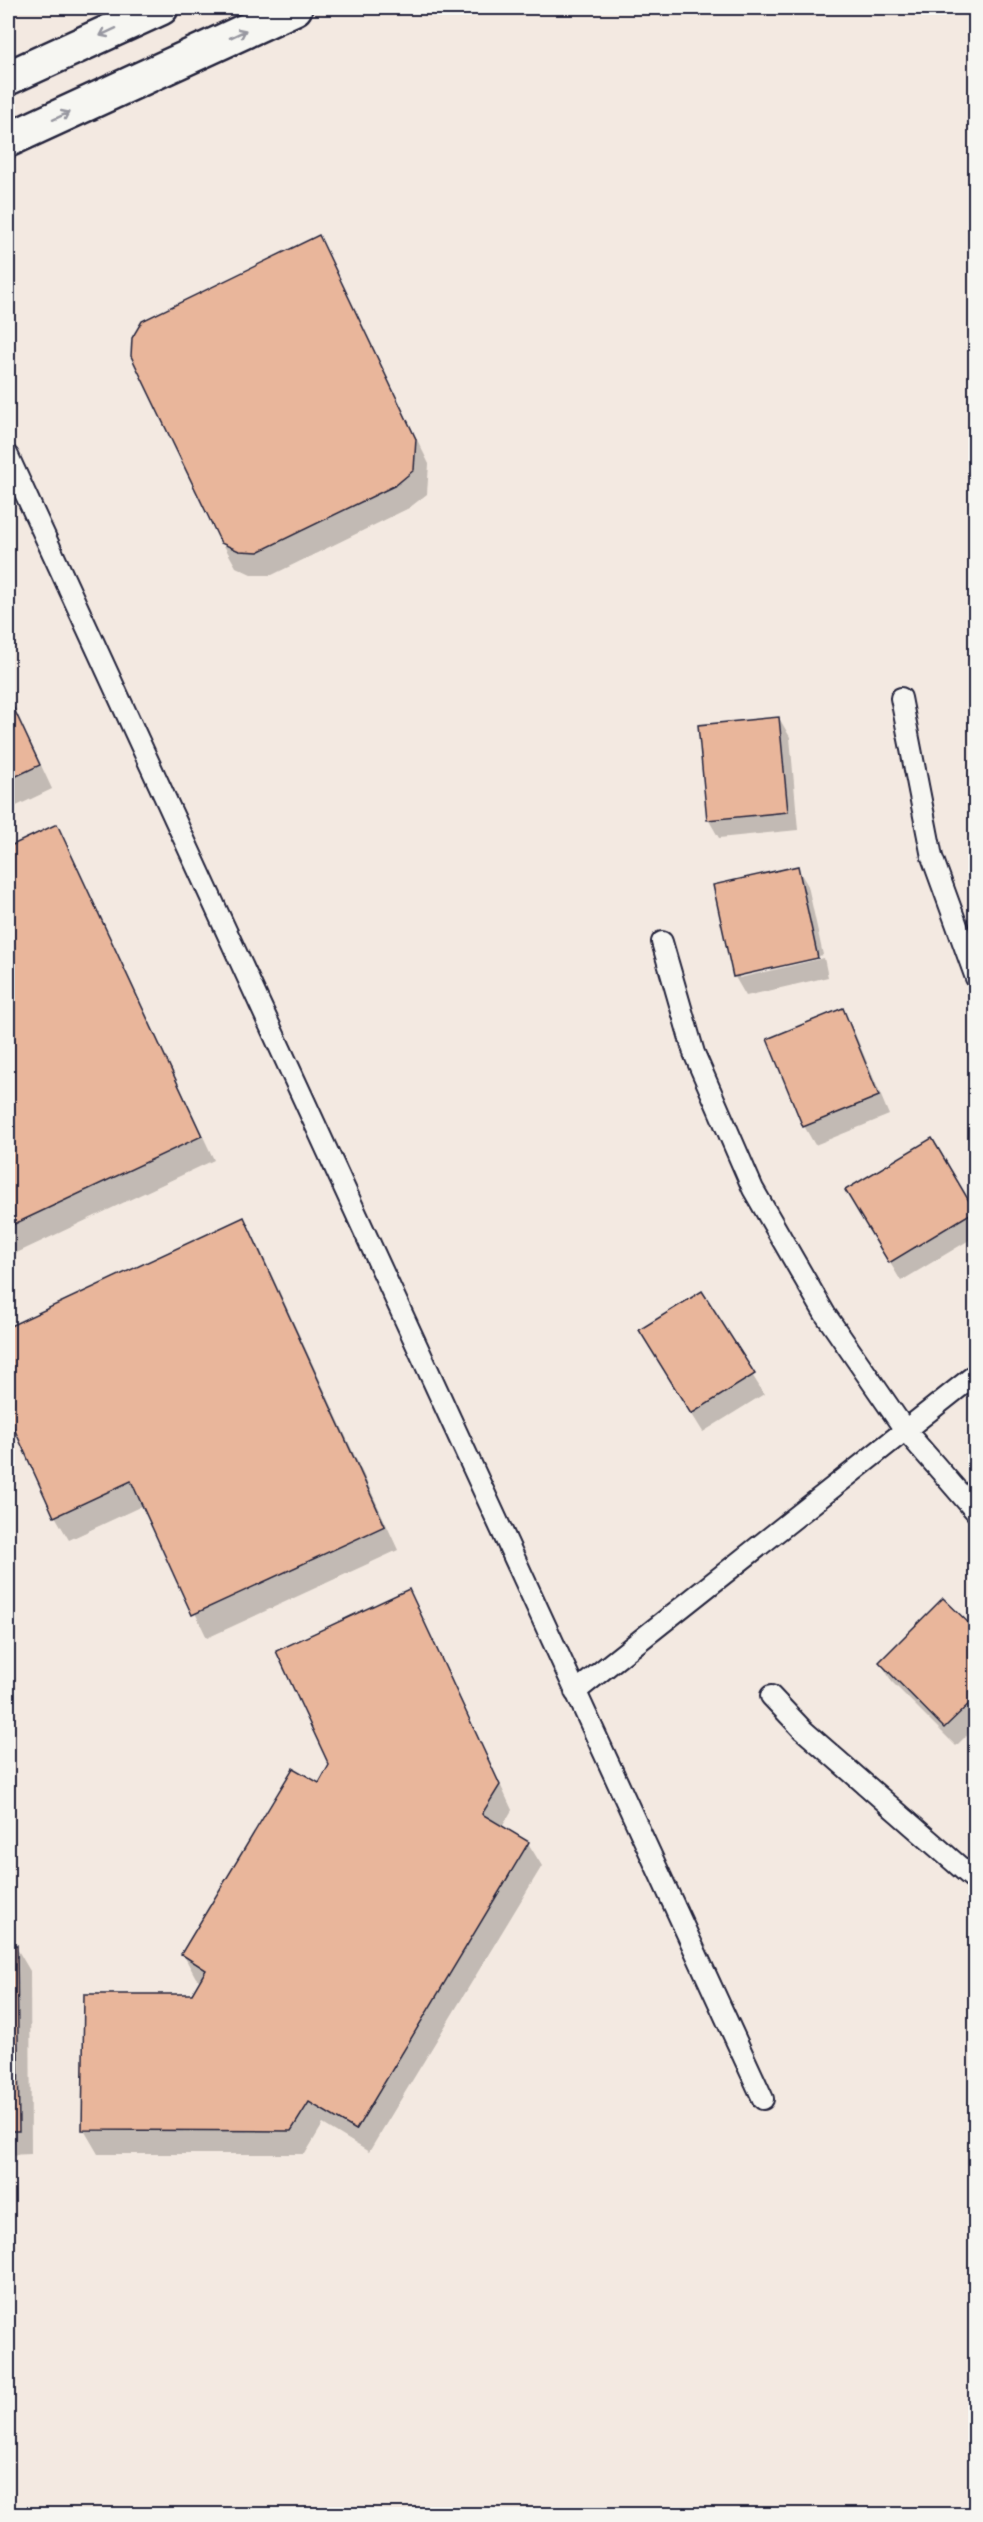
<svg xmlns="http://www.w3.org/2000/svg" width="983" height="2522" viewBox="0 0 983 2522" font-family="Dekko,sans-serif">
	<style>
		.shadow { fill: #0003 }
		.building { fill: #e9b69b; stroke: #22223b; stroke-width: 1.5 }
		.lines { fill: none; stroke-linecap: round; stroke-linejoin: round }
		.service-casing { stroke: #22223b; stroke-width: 24 }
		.tertiary-casing { stroke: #22223b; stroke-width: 38 }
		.service { stroke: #f6f6f2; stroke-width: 20 }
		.tertiary { stroke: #f6f6f2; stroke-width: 33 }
		.oneway { stroke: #9797a0 }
	</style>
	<rect width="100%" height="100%" fill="#f3e9e1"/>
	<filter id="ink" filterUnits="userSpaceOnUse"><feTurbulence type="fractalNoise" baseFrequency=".0167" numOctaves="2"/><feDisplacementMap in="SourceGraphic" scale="12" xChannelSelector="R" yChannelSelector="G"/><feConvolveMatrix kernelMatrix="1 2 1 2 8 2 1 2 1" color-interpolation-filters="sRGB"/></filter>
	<g filter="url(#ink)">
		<g class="shadow">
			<path d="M 318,237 L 429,464 L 427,494 L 409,508 L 272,575 L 253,575 L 236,567 L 222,542 Z"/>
			<path d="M 8,694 L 52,789 L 8,810 Z"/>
			<path d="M 779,718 L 790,737 L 798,830 L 719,838 L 708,819 Z"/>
			<path d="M 57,826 L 70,850 L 214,1160 L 8,1257 L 8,849 Z"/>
			<path d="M 797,867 L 808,886 L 823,955 L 739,975 L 739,978 L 824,958 L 828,977 L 746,996 L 735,977 L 715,886 Z"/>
			<path d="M 842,1010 L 853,1029 L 889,1115 L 815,1145 L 804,1126 Z"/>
			<path d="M 932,1140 L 976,1214 L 976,1236 L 901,1281 L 847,1191 Z"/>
			<path d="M 243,1219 L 257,1243 L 398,1550 L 207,1638 L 144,1505 L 69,1540 L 55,1516 L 8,1412 L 8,1328 Z"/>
			<path d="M 702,1293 L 764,1394 L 703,1432 L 652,1350 Z"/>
			<path d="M 408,1591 L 422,1615 L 512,1810 L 502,1827 L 528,1843 L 542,1866 L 369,2152 L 323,2124 L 305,2154 L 98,2154 L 84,2130 L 85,1995 L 192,1995 L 201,1981 L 196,1978 L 183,1954 L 319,1785 L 331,1765 Z"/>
			<path d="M 976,1632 L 976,1726 L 956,1746 L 892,1682 L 881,1663 Z"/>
			<path d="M 8,1947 L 16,1947 L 30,1971 L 31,2154 L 8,2155 Z"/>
		</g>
		<g class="building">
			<path d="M 319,235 L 416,439 L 414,470 L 396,485 L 258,552 L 239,551 L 221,543 L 131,356 L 132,338 L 142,321 Z"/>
			<path d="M 8,696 L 40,765 L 8,780 Z"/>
			<path d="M 779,717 L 788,812 L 707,820 L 698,725 Z"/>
			<path d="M 57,824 L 202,1136 L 8,1227 L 8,847 Z"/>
			<path d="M 798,866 L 818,958 L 733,977 L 713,885 Z"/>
			<path d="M 843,1008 L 879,1096 L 803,1127 L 767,1039 Z"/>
			<path d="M 932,1138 L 975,1211 L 889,1263 L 845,1190 Z"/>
			<path d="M 244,1217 L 385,1526 L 192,1615 L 131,1481 L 54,1517 L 8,1415 L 8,1327 Z"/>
			<path d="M 702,1291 L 755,1374 L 691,1414 L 639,1330 Z"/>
			<path d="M 409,1589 L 500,1785 L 482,1814 L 529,1842 L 356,2130 L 309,2102 L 291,2131 L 82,2130 L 84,1994 L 192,1994 L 206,1970 L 181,1954 L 293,1768 L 319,1783 L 329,1765 L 276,1651 Z"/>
			<path d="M 943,1598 L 976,1630 L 976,1697 L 944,1728 L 879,1662 Z"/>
			<path d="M 8,1945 L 17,1945 L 19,2131 L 8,2131 Z"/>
		</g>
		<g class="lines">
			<defs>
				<g id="service">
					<path d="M 8,456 L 763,2099"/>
					<path d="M 901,698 L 932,857 L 976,978"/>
					<path d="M 662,942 L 694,1053 L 753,1189 L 825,1314 L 905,1430 L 976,1512"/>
					<path d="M 575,1692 L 976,1374"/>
					<path d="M 771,1696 L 803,1730 L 976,1881"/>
				</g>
				<g id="tertiary">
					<path d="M 8,78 L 161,8"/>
					<path d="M 8,140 L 295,8"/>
				</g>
			</defs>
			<use href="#service" class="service-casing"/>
			<use href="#tertiary" class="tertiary-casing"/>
			<use href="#service" class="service"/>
			<use href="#tertiary" class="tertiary"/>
		</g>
		<defs><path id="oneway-shaft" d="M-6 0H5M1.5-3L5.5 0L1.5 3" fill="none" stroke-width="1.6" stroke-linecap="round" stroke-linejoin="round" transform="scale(1.5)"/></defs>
		<g class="oneway">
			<use href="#oneway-shaft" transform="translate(108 32) rotate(155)"/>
			<use href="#oneway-shaft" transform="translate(238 34) rotate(-25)"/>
			<use href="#oneway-shaft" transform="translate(61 116) rotate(-25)"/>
		</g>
	</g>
	<rect width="983" height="2522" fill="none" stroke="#f6f6f2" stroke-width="30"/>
	<rect x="15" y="15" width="953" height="2492" fill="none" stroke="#22223b" stroke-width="2" filter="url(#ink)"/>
</svg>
